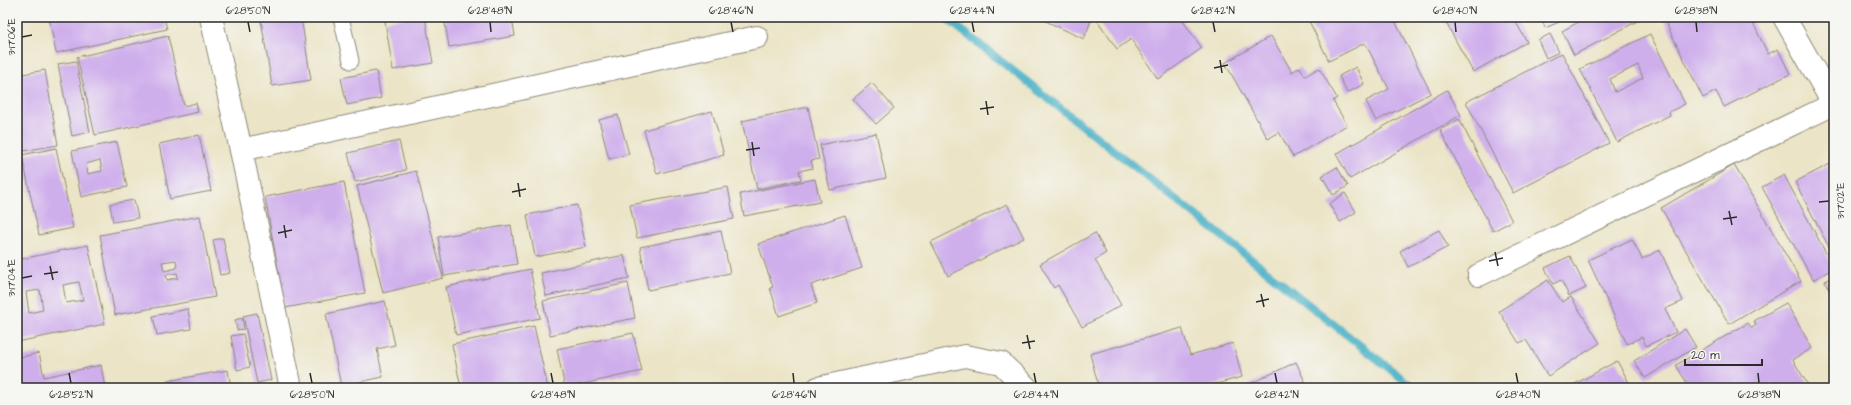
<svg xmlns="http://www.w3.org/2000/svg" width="1851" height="405" viewBox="0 0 1851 405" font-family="'Architects Daughter',sans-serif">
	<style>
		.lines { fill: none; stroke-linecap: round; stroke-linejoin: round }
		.stream { stroke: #47b0c6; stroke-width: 8 }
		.building { fill: #cfaeec; fill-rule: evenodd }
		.lane-casing { stroke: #8b8878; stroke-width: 17 }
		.street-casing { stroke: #8b8878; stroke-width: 24 }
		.lane { stroke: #fff; stroke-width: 15 }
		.street { stroke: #fff; stroke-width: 22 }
		.ticks { fill: none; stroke: #2b2b2b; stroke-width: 1.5 }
		.neatline { fill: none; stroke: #2b2b2b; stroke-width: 1.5 }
		.ticks-label { font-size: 10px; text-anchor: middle; fill: #2b2b2b }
	</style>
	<rect width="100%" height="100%" fill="#f6f6f2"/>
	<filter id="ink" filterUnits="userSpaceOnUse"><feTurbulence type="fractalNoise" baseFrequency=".025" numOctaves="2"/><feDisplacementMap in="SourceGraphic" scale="8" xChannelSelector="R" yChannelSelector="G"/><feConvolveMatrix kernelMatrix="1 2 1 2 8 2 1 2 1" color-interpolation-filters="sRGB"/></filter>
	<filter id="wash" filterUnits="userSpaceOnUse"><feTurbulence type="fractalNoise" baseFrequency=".012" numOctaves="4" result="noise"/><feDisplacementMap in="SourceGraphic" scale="16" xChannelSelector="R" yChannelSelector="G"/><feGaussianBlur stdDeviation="0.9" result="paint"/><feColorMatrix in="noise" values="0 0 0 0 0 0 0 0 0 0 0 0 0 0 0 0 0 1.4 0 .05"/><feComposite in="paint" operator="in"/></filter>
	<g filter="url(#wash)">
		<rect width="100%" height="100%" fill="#ebe4c6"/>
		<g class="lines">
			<path class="stream" d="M 945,17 L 1414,388"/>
		</g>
		<g id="blocks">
			<g class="building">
				<path d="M 49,17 L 164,17 L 167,29 L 56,53 Z"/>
				<path d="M 282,17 L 301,17 L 311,80 L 272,86 L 261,20 Z"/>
				<path d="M 413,17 L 425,17 L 433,63 L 393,70 L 385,21 Z"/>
				<path d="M 444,17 L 512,17 L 515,36 L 449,47 Z"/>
				<path d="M 1037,17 L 1092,17 L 1092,18 L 1084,39 Z"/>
				<path d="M 1095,17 L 1180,17 L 1202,48 L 1158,79 L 1131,39 L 1117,49 Z"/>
				<path d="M 1307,17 L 1393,17 L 1431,93 L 1376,121 L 1366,101 L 1389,89 L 1365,43 L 1329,61 Z"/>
				<path d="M 1448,17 L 1513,17 L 1527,42 L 1473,72 L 1444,19 Z"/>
				<path d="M 1541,17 L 1571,17 L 1545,28 Z"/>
				<path d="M 1588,17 L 1645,17 L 1574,55 L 1562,31 Z"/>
				<path d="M 1663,17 L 1750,17 L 1768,54 L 1778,49 L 1790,74 L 1724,107 L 1716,91 L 1703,98 Z"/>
				<path d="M 1550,34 L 1559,52 L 1546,58 L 1538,40 Z"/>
				<path d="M 1650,34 L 1685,104 L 1669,112 L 1670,115 L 1617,142 L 1580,69 ZM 1638,65 L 1643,78 L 1615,92 L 1610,79 Z"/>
				<path d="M 168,36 L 184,106 L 196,103 L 198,112 L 95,135 L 77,57 Z"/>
				<path d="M 1271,36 L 1292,72 L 1300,67 L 1305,76 L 1319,68 L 1337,98 L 1333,101 L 1347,125 L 1293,157 L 1279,132 L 1268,139 L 1225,63 Z"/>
				<path d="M 1562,53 L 1609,143 L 1513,193 L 1466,102 Z"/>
				<path d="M 76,61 L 90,132 L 72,136 L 58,64 Z"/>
				<path d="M 1356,67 L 1364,84 L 1347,93 L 1339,76 Z"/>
				<path d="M 45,70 L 58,145 L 17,152 L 17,75 Z"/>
				<path d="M 376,71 L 381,98 L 347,105 L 341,78 Z"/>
				<path d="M 872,83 L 894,108 L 876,124 L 853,99 Z"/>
				<path d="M 1447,90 L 1461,115 L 1350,179 L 1336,154 Z"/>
				<path d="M 808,107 L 819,159 L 811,161 L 813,168 L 799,171 L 801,180 L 757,189 L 742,121 Z"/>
				<path d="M 712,111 L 724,155 L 657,174 L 644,130 Z"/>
				<path d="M 618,115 L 629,154 L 609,159 L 599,120 Z"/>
				<path d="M 1459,119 L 1512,221 L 1493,231 L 1440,130 Z"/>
				<path d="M 876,133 L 886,178 L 830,190 L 820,145 Z"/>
				<path d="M 199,135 L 211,191 L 170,199 L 159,144 Z"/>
				<path d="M 399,141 L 406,170 L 355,182 L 348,153 Z"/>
				<path d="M 117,142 L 127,187 L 81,197 L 72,151 ZM 100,160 L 102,171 L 88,174 L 86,164 Z"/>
				<path d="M 56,148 L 73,228 L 39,235 L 22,155 Z"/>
				<path d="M 1834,162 L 1833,204 L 1834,252 L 1832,253 L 1795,182 Z"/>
				<path d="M 1734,165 L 1801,281 L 1729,324 L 1661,208 Z"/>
				<path d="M 1337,167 L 1348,186 L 1333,195 L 1322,176 Z"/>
				<path d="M 416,171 L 443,278 L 383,293 L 357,186 Z"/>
				<path d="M 1784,175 L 1834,268 L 1813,280 L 1762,187 Z"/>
				<path d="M 815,179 L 820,202 L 744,216 L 740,194 Z"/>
				<path d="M 344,182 L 365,293 L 285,308 L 265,197 Z"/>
				<path d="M 728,187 L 734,219 L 637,238 L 630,205 Z"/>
				<path d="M 1345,193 L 1356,212 L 1340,222 L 1329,204 Z"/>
				<path d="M 134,200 L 138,218 L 113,222 L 110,204 Z"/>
				<path d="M 1007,204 L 1024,238 L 948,276 L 931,242 Z"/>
				<path d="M 577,205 L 586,247 L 535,257 L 527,215 Z"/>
				<path d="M 845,215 L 862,268 L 811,285 L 817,303 L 779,316 L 770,288 L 773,287 L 758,244 Z"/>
				<path d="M 200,216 L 215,297 L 115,315 L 100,235 ZM 176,260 L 177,268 L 164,271 L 162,262 ZM 177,273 L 178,278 L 167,280 L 166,275 Z"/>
				<path d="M 511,225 L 517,264 L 444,276 L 438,237 Z"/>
				<path d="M 1439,230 L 1448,247 L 1408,267 L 1400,251 Z"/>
				<path d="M 721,231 L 730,273 L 648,290 L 640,247 Z"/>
				<path d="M 1095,233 L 1106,253 L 1095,260 L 1121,305 L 1082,327 L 1058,285 L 1054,288 L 1040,264 Z"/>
				<path d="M 223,238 L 230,273 L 220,275 L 213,240 Z"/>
				<path d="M 1632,239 L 1642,259 L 1660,250 L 1683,301 L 1665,309 L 1676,332 L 1646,346 L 1642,337 L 1627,344 L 1588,260 Z"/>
				<path d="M 88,245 L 105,324 L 17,342 L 17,260 ZM 79,282 L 83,300 L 66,303 L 63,285 ZM 40,290 L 43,310 L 29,313 L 26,292 Z"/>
				<path d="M 624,255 L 629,278 L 546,296 L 541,273 Z"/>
				<path d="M 1570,256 L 1586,288 L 1569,296 L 1561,280 L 1553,284 L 1545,268 Z"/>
				<path d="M 530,269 L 540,318 L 456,335 L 446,287 Z"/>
				<path d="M 1834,277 L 1834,300 L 1825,281 Z"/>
				<path d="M 1548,280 L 1562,302 L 1571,297 L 1600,343 L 1548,376 L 1526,340 L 1519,343 L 1499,311 Z"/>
				<path d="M 628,283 L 635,318 L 550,335 L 543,301 Z"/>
				<path d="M 385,301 L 395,345 L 377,349 L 383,377 L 341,386 L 326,314 Z"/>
				<path d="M 1786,303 L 1812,348 L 1793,360 L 1808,385 L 1803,388 L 1776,388 L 1773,383 L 1765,388 L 1690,388 L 1676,365 L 1748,323 L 1752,328 L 1756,325 L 1754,321 Z"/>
				<path d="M 188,309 L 191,329 L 157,335 L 153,316 Z"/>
				<path d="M 257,313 L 271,380 L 257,383 L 243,316 Z"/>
				<path d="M 242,318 L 244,329 L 237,330 L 235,320 Z"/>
				<path d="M 534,326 L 548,388 L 461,388 L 452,344 Z"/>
				<path d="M 1182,328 L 1190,355 L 1233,343 L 1242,377 L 1201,388 L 1099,388 L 1090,354 Z"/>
				<path d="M 1685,329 L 1696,347 L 1645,378 L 1634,361 Z"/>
				<path d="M 633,333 L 642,371 L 565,388 L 557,349 Z"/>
				<path d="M 243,334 L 250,367 L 237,370 L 231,336 Z"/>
				<path d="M 39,353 L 44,377 L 101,365 L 105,388 L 17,388 L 17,358 Z"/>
				<path d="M 1617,361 L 1631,386 L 1628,388 L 1572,388 L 1571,386 Z"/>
				<path d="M 1296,362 L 1308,388 L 1241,388 Z"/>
				<path d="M 228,370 L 231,388 L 168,388 L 167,381 Z"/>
			</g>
		</g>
	</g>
	<g filter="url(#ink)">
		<use href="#blocks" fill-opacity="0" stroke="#8b8878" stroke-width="1"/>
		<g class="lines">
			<defs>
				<path id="lane" d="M 341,17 L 351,61"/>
				<g id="street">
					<path d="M 211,17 L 241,150 L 291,388"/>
					<path d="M 1784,17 L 1834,105"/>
					<path d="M 241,150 L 757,37"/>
					<path d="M 1479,275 L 1834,104"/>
					<path d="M 818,388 L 965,356 L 1001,363 L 1027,388"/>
				</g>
			</defs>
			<use href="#lane" class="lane-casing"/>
			<use href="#street" class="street-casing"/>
			<use href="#lane" class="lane"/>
			<use href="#street" class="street"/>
		</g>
	</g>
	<path class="ticks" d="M 248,22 L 250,32M 490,22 L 491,32M 731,22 L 733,32M 972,22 L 974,32M 1213,22 L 1215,32M 1455,22 L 1456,32M 1696,22 L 1697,32M 22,37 L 32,35M 1220,60 L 1222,73M 1214,68 L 1228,65M 986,101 L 988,115M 980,109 L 994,107M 752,142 L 754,156M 746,150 L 760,148M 518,183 L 520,197M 512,192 L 526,189M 1819,202 L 1829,201M 1729,211 L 1732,225M 1723,219 L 1737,217M 284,225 L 286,238M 278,233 L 292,230M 1495,252 L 1498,266M 1489,261 L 1503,258M 50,266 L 53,280M 44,274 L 58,272M 22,278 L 32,276M 1261,294 L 1264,307M 1256,302 L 1269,299M 1027,335 L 1030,349M 1022,343 L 1035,341M 69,373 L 71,383M 310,373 L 312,383M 551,373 L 553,383M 793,373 L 794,383M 1034,373 L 1036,383M 1275,373 L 1277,383M 1516,373 L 1518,383M 1758,373 L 1759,383"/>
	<rect width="1851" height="405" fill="none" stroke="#f6f6f2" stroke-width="44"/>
	<path d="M1685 359v6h77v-6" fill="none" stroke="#2b2b2b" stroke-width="2"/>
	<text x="1691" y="359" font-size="12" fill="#2b2b2b" stroke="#f6f6f2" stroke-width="3" paint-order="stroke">20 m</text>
	<rect x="22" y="22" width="1807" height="361" class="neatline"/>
	<g class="ticks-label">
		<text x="248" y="14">6°28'50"N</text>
		<text x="490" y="14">6°28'48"N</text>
		<text x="731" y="14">6°28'46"N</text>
		<text x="972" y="14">6°28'44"N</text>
		<text x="1213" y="14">6°28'42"N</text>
		<text x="1455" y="14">6°28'40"N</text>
		<text x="1696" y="14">6°28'38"N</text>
		<text transform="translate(11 37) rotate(-90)" y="4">3°17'06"E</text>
		<text transform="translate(1840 201) rotate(-90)" y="4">3°17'02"E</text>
		<text transform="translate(11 278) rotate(-90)" y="4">3°17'04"E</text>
		<text x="71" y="398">6°28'52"N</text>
		<text x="312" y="398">6°28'50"N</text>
		<text x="553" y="398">6°28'48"N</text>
		<text x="794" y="398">6°28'46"N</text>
		<text x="1036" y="398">6°28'44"N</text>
		<text x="1277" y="398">6°28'42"N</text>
		<text x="1518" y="398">6°28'40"N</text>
		<text x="1759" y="398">6°28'38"N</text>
	</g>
</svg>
